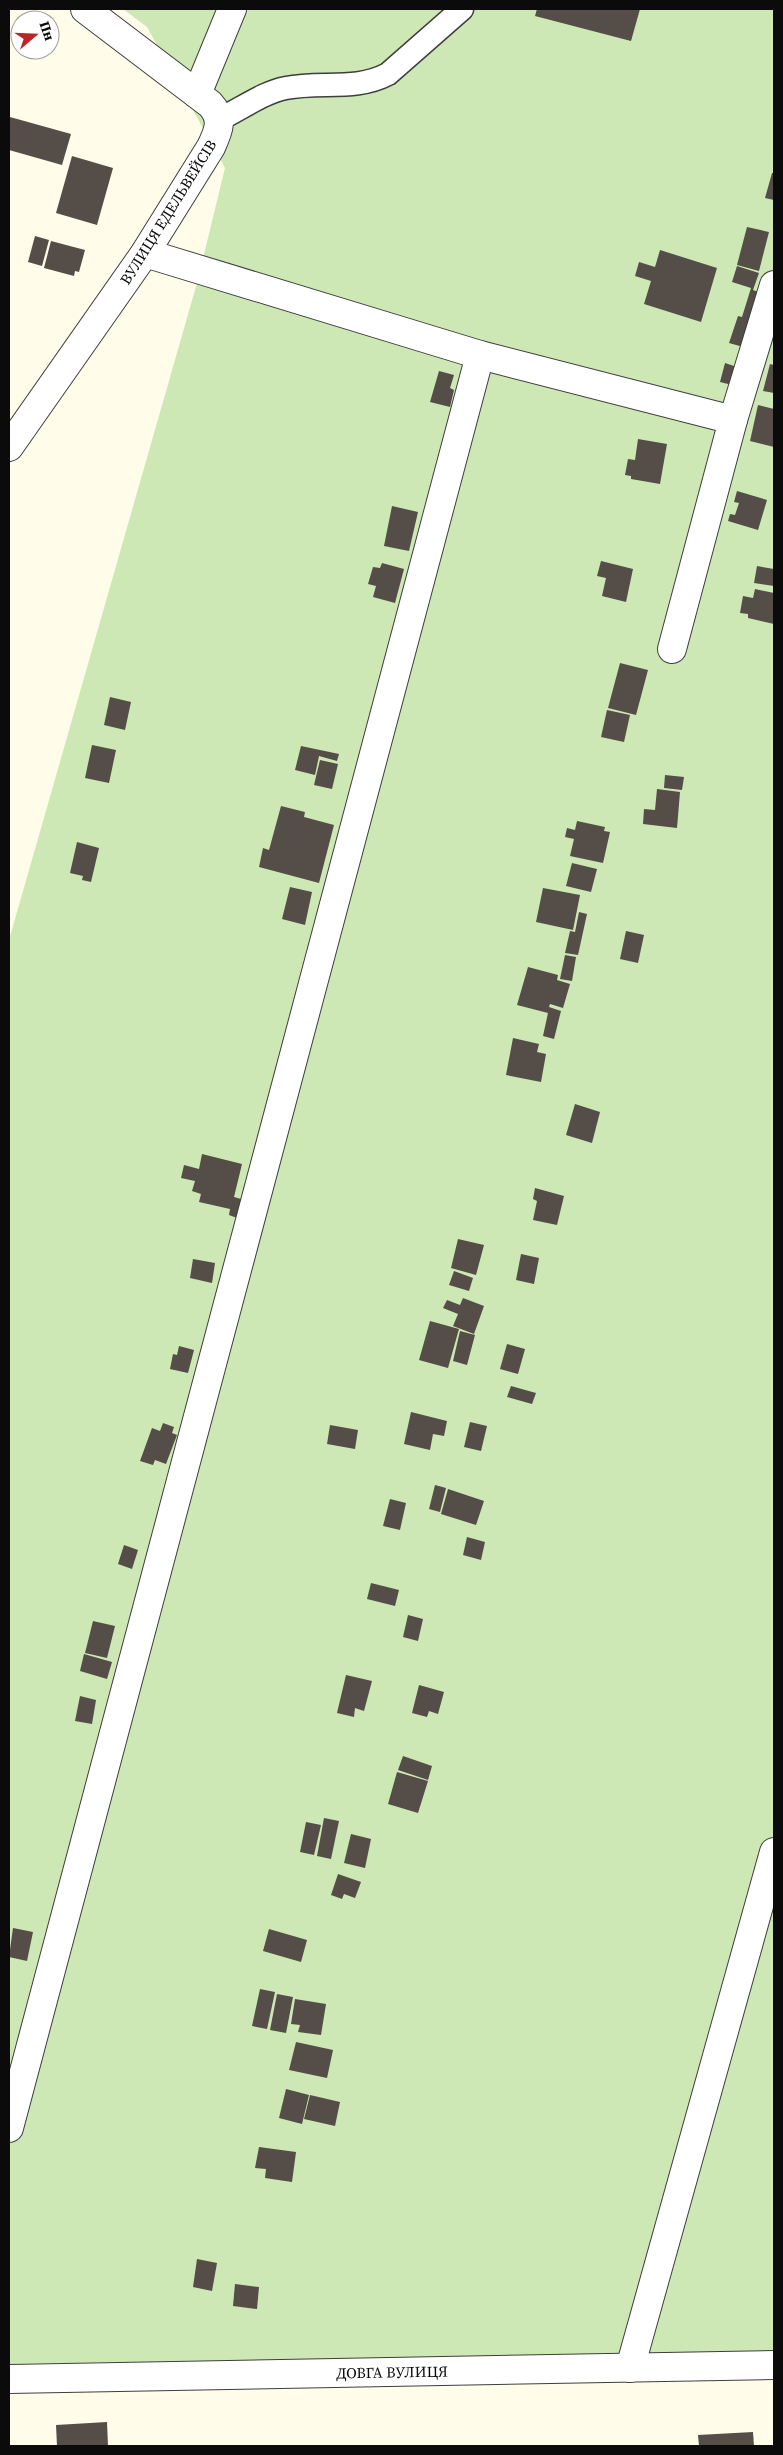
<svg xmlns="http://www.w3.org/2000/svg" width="783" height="2455" viewBox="0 0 783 2455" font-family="'Source Serif 4',serif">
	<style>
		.green { fill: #cde8b4 }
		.building { fill: #544d48 }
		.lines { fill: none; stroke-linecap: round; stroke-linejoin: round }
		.lane-casing { stroke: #3e3e3e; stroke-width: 25 }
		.street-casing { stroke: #3e3e3e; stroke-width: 30 }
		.lane { stroke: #fff; stroke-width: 22 }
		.street { stroke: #fff; stroke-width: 28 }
		.labels { text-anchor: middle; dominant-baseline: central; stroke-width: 5; stroke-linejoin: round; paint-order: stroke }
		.street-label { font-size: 15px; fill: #0b0b0b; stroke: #fff }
	</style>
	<rect width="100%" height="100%" fill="#fffce9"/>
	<path class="green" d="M 123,9 L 774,9 L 774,2352 L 9,2364 L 9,940 L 197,283 L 225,168 L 147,27 Z"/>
	<g class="building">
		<path d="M 537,9 L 640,9 L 631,41 L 535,16 Z"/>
		<path d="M 10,117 L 71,134 L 62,165 L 9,150 Z"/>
		<path d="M 72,156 L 113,168 L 97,225 L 56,213 Z"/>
		<path d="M 772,173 L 774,173 L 774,200 L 765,198 Z"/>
		<path d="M 747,227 L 769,232 L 759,271 L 737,265 Z"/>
		<path d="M 35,236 L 49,240 L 42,266 L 28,262 Z"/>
		<path d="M 51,241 L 85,250 L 79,272 L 75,271 L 74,276 L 44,268 Z"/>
		<path d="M 660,250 L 717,268 L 701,322 L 644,304 L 651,281 L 635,276 L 639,262 L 655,267 Z"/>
		<path d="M 737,266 L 759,273 L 753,290 L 764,294 L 747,348 L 729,343 L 738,316 L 742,317 L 751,288 L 732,282 Z"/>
		<path d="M 725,363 L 740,368 L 736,386 L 720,382 Z"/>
		<path d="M 770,364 L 774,365 L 774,393 L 763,391 Z"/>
		<path d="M 439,371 L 454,375 L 450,388 L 454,390 L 450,407 L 430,402 Z"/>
		<path d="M 758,405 L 774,409 L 774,447 L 750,441 Z"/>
		<path d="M 638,439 L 667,444 L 660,484 L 631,479 L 631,476 L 625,475 L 628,459 L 635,460 Z"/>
		<path d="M 737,491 L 767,500 L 758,530 L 728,521 L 730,514 L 735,515 L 739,503 L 734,502 Z"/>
		<path d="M 392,506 L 418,512 L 409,551 L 384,546 Z"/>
		<path d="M 601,561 L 633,569 L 626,602 L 602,596 L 606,578 L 597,576 Z"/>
		<path d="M 382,563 L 404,569 L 395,603 L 373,597 L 376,586 L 368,584 L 373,567 L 380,568 Z"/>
		<path d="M 757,566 L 774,569 L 774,586 L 754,583 Z"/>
		<path d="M 755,589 L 774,593 L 774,624 L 748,618 L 748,614 L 740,613 L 743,596 L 753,598 Z"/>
		<path d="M 620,663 L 648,670 L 636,715 L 608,708 Z"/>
		<path d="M 110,697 L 131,702 L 125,730 L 104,725 Z"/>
		<path d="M 607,710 L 630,715 L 624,742 L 601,737 Z"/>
		<path d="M 92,745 L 116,750 L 109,783 L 85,778 Z"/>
		<path d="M 301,746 L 339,754 L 337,761 L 319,756 L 315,775 L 295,770 Z"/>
		<path d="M 320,760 L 338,764 L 332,789 L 314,785 Z"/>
		<path d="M 665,775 L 684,777 L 682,790 L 664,788 Z"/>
		<path d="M 657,789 L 680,792 L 677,828 L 643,824 L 644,809 L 655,810 Z"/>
		<path d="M 281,806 L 305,812 L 304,817 L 334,825 L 319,883 L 259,867 L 263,848 L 269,850 Z"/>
		<path d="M 577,821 L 605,827 L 604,831 L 610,832 L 603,863 L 570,856 L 574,839 L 565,837 L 567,828 L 575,830 Z"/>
		<path d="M 77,842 L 99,848 L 91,882 L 82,880 L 83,876 L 70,873 Z"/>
		<path d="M 572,863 L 597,869 L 591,892 L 566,886 Z"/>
		<path d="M 290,887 L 312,892 L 305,925 L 282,919 Z"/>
		<path d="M 543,888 L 580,895 L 573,930 L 536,922 Z"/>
		<path d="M 579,912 L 587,914 L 578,955 L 565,953 L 570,931 L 575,932 Z"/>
		<path d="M 626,931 L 644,935 L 638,963 L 620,959 Z"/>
		<path d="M 565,955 L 576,957 L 572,981 L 560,979 Z"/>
		<path d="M 528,967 L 558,975 L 557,980 L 570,984 L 563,1008 L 550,1004 L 549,1007 L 561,1011 L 554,1039 L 543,1036 L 548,1013 L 517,1005 Z"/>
		<path d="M 513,1038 L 539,1044 L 537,1052 L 546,1054 L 541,1082 L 506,1075 Z"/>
		<path d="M 575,1104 L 600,1112 L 592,1143 L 566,1135 Z"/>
		<path d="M 202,1154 L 242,1164 L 234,1197 L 241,1199 L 237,1218 L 229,1215 L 230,1209 L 199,1202 L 201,1194 L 192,1191 L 195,1181 L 181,1178 L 184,1165 L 199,1169 Z"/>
		<path d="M 535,1188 L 564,1196 L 557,1225 L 533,1220 L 537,1201 L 533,1199 Z"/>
		<path d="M 458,1239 L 484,1245 L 476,1275 L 451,1268 Z"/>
		<path d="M 521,1254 L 539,1258 L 534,1284 L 516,1280 Z"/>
		<path d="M 193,1259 L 215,1263 L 212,1283 L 190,1278 Z"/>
		<path d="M 454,1271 L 473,1278 L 469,1291 L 449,1285 Z"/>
		<path d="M 463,1298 L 484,1306 L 474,1334 L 453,1326 L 458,1314 L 443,1308 L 447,1300 L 460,1305 Z"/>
		<path d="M 430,1321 L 459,1329 L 448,1368 L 419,1360 Z"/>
		<path d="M 460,1331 L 475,1335 L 467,1365 L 453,1361 Z"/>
		<path d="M 507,1344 L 525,1349 L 518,1374 L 500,1369 Z"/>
		<path d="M 179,1346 L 194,1350 L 188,1373 L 170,1369 L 173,1354 L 177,1355 Z"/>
		<path d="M 511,1386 L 536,1393 L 532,1404 L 507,1397 Z"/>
		<path d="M 411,1412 L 447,1421 L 444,1436 L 433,1434 L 430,1450 L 404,1444 Z"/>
		<path d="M 470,1422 L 487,1426 L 481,1451 L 464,1447 Z"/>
		<path d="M 163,1423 L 174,1427 L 172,1433 L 177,1435 L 166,1464 L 155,1460 L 153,1465 L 140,1461 L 152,1428 L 160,1431 Z"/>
		<path d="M 330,1425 L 358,1430 L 355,1449 L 327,1444 Z"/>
		<path d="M 435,1485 L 446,1488 L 440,1512 L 429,1509 Z"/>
		<path d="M 448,1489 L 484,1501 L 476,1525 L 441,1514 Z"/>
		<path d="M 390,1499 L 406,1503 L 400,1530 L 383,1526 Z"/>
		<path d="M 467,1537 L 485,1542 L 481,1560 L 463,1555 Z"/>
		<path d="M 124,1545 L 138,1550 L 132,1569 L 118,1564 Z"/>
		<path d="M 371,1583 L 399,1590 L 395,1606 L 367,1599 Z"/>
		<path d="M 408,1615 L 423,1619 L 418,1641 L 403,1637 Z"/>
		<path d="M 93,1621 L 115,1626 L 107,1658 L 85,1653 Z"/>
		<path d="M 84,1654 L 112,1662 L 107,1679 L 80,1671 Z"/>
		<path d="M 346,1675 L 372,1681 L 364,1711 L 355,1708 L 354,1717 L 337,1713 Z"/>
		<path d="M 419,1685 L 444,1692 L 438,1714 L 429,1711 L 427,1717 L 412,1713 Z"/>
		<path d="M 80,1696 L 96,1700 L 92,1724 L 75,1721 Z"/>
		<path d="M 403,1756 L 432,1766 L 428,1780 L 398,1770 Z"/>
		<path d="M 397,1772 L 428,1781 L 418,1813 L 388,1804 Z"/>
		<path d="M 324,1818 L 339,1821 L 331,1859 L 317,1856 Z"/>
		<path d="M 306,1822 L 321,1825 L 314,1855 L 300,1852 Z"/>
		<path d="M 351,1834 L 371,1839 L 365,1868 L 344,1863 Z"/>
		<path d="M 338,1874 L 361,1882 L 355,1898 L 344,1894 L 342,1899 L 331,1895 Z"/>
		<path d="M 13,1928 L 33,1932 L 27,1961 L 9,1957 Z"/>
		<path d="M 269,1929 L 307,1940 L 301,1962 L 263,1951 Z"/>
		<path d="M 260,1989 L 275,1992 L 267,2029 L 252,2026 Z"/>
		<path d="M 277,1994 L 293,1997 L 286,2033 L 270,2030 Z"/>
		<path d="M 295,1999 L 326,2004 L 321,2035 L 298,2032 L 300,2025 L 291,2024 Z"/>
		<path d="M 296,2042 L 333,2050 L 327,2078 L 289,2070 Z"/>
		<path d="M 286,2089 L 309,2095 L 302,2124 L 279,2118 Z"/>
		<path d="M 310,2095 L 340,2102 L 335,2126 L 304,2119 Z"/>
		<path d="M 259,2147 L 296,2152 L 292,2182 L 265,2178 L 266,2169 L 255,2168 Z"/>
		<path d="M 197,2259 L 217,2263 L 212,2291 L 193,2287 Z"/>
		<path d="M 235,2284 L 259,2287 L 257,2309 L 233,2306 Z"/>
		<path d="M 107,2422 L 108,2446 L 57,2446 L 56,2425 Z"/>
		<path d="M 753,2432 L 754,2446 L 699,2446 L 698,2435 Z"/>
	</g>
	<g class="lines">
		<defs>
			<path id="lane" d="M 220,119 C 241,109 264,92 286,88 C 321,81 356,91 388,74 L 462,9"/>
			<g id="street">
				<path d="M 197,94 L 232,9"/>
				<path d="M 480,355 L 733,420 L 672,649"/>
				<path d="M 733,420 L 774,285"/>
				<path d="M 9,447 L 145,253 L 211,147 C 219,130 224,119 210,104 L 85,9"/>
				<path d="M 9,2128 L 480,355 L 145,253"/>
				<path d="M 630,2368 L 774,1852"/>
				<path d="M 9,2379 L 774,2365"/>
			</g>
		</defs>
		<use href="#lane" class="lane-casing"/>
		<use href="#street" class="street-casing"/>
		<use href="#lane" class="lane"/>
		<use href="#street" class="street"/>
	</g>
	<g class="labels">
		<g class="street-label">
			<text transform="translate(168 212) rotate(-58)">ВУЛИЦЯ ЕДЕЛЬВЕЙСІВ</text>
			<text transform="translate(392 2372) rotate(-1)">ДОВГА ВУЛИЦЯ</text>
		</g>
	</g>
	<rect width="783" height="2455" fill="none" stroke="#0b0b0b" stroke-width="20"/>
	<g transform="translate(35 35) rotate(71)"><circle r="24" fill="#ffffff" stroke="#9d9d9d"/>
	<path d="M0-4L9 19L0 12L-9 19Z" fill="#ba2525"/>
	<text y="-8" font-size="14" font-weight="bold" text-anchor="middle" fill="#0b0b0b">Пн</text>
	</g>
</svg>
